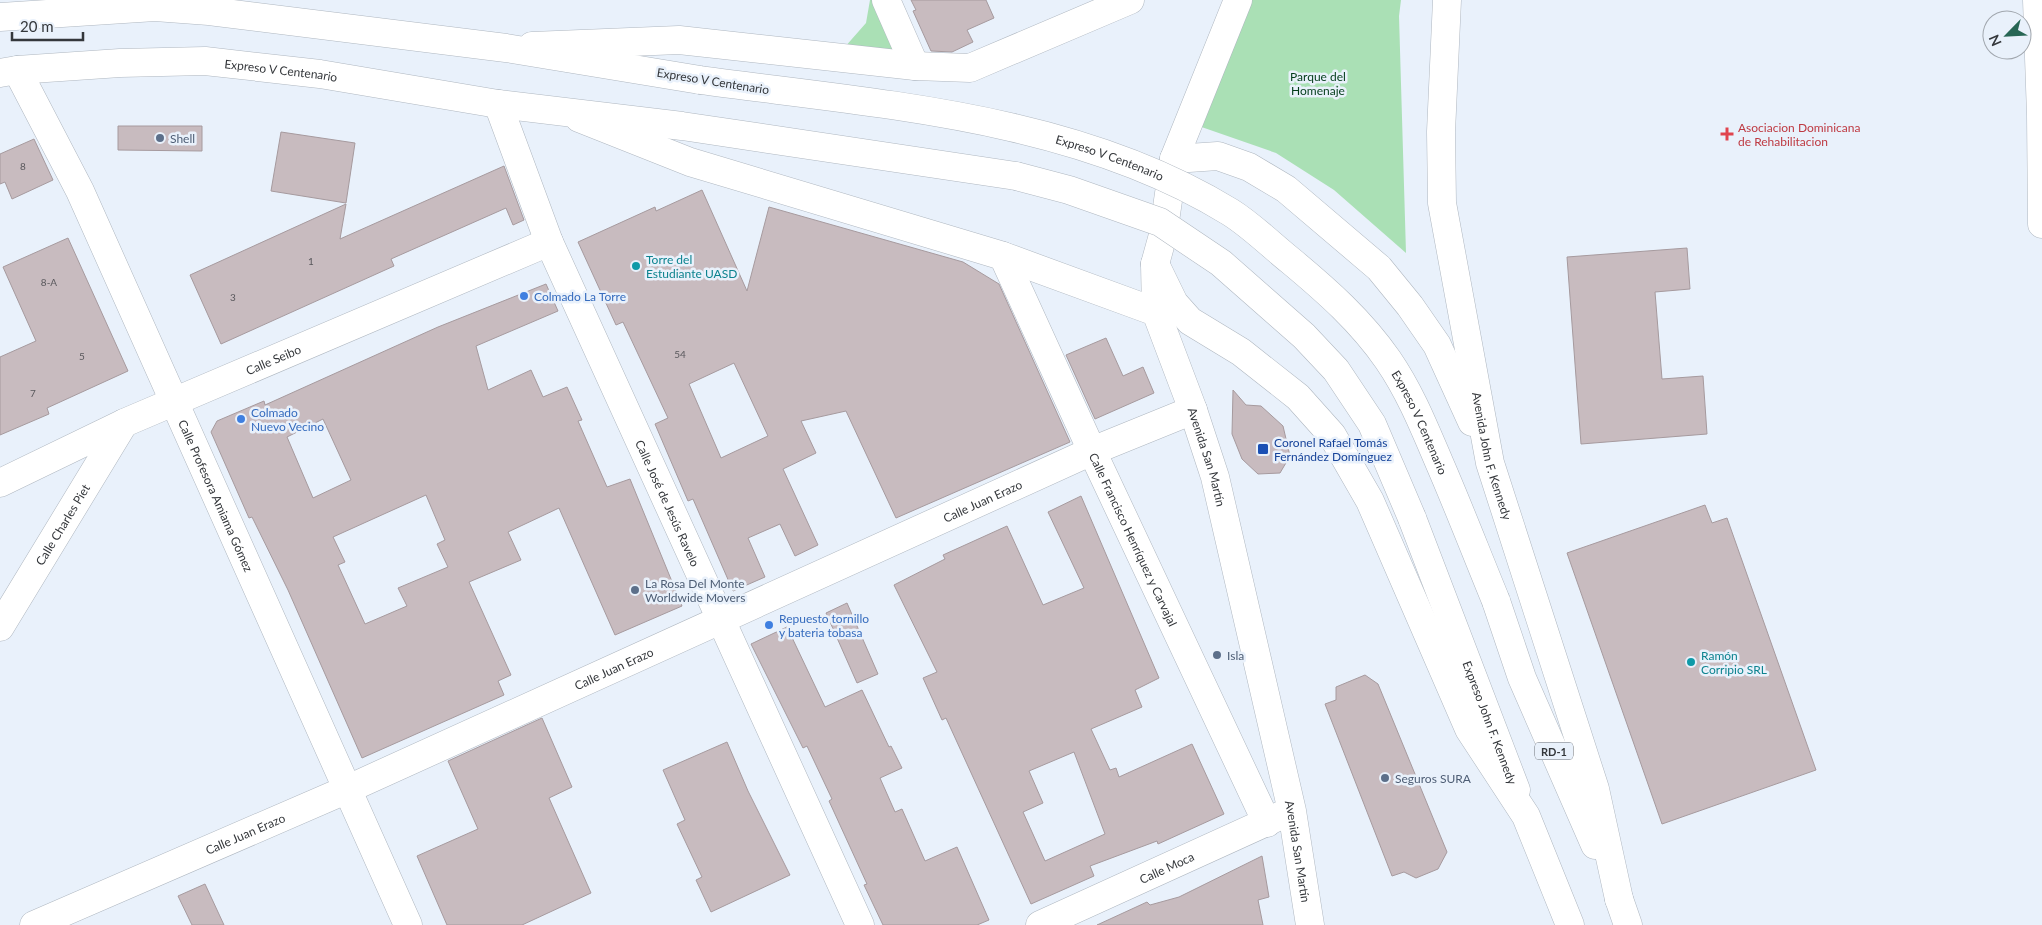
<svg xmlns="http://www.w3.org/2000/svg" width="2042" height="925" viewBox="0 0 2042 925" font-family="Lato,sans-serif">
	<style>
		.green { fill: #aae0b5 }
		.building { fill: #c8bbbf; stroke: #a69a9e; fill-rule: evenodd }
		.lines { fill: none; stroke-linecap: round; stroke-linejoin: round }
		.street-casing { stroke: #afb7c0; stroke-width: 29 }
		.secondary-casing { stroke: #afb7c0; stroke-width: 29 }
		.primary-casing { stroke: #afb7c0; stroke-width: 29 }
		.highway-casing { stroke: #afb7c0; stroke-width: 29 }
		.street { stroke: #fff; stroke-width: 28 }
		.secondary { stroke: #fff; stroke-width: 28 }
		.primary { stroke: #fff; stroke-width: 28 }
		.highway { stroke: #fff; stroke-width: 28 }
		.primary-bridge-casing { stroke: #afb7c0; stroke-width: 29; stroke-linecap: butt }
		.primary-bridge { stroke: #fff; stroke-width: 28 }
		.health-dot { fill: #e0444e; stroke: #e9f1fb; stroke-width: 2 }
		.service-dot { fill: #5c6f8a; stroke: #e9f1fb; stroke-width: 2 }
		.culture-dot { fill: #0f9aa8; stroke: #e9f1fb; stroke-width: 2 }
		.shop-dot { fill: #3f7fe0; stroke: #e9f1fb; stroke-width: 2 }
		.transit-dot { fill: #1a4fb4; stroke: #e9f1fb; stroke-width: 2 }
		.labels { text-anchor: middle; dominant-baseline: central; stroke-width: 5; stroke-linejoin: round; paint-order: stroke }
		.number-label { font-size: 10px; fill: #59585c }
		.shield { fill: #e9f1fb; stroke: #6a6f75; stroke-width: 1 }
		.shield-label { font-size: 11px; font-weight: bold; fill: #34373b }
		.street-label { font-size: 12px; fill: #34373b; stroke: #e9f1fb }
		.park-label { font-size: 12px; fill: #033d1a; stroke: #e9f1fb }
		.health-label { font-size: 12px; fill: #be3a42; stroke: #e9f1fb; text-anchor: start }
		.service-label { font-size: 12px; fill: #4e5e75; stroke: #e9f1fb; text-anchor: start }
		.culture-label { font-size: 12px; fill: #0d838f; stroke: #e9f1fb; text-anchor: start }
		.shop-label { font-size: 12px; fill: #366cbe; stroke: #e9f1fb; text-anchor: start }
		.transit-label { font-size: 12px; fill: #164399; stroke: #e9f1fb; text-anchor: start }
	</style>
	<rect width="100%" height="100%" fill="#e9f1fb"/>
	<g class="green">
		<path d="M 870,0 L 878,0 L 902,56 L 844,48 L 866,23 Z"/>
		<path d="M 1242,0 L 1401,0 L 1399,16 L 1406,253 L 1334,190 L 1276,153 L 1190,123 Z"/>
	</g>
	<g class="building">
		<path d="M 911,0 L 986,0 L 994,18 L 967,30 L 973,42 L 952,52 L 931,51 L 913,11 L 916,10 Z"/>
		<path d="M 118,126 L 202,126 L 202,151 L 118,150 Z"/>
		<path d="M 281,132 L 355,143 L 346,203 L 271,191 Z"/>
		<path d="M 34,139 L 53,180 L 12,199 L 5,182 L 0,184 L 0,154 Z"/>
		<path d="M 504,166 L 524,220 L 513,225 L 506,208 L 391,259 L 394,266 L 221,344 L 190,275 L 346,204 L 340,239 Z"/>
		<path d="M 702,190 L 747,291 L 769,207 L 963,262 L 999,284 L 1070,442 L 896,518 L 846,411 L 801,421 L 816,453 L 783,469 L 818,545 L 795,556 L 780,524 L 748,538 L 765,577 L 733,591 L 693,499 L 688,501 L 655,424 L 668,418 L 623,322 L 616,325 L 578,242 L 655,207 L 656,211 ZM 734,363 L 768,436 L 721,458 L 689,384 Z"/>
		<path d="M 68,238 L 128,371 L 47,408 L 49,414 L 0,435 L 0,357 L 36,341 L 3,267 Z"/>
		<path d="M 1687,248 L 1690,289 L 1655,292 L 1662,379 L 1703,376 L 1707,434 L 1581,444 L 1567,257 Z"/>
		<path d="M 546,284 L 558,311 L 476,346 L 488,390 L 531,370 L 543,397 L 567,387 L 582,420 L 578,421 L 607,487 L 630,479 L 682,606 L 615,635 L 559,508 L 508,532 L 521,560 L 469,582 L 511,675 L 498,681 L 504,695 L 362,758 L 288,590 L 252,517 L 249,518 L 211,432 L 217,421 L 264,401 L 265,405 L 438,327 ZM 323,419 L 351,480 L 313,498 L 287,437 ZM 426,495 L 445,540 L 437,544 L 448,567 L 398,588 L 407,606 L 365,624 L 338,565 L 345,562 L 333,537 Z"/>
		<path d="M 1106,338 L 1123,376 L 1143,367 L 1154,393 L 1095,419 L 1066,355 Z"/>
		<path d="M 1233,390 L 1246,405 L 1261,406 L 1283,426 L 1290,456 L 1280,473 L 1258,474 L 1242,459 L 1232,434 Z"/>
		<path d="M 1081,496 L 1159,678 L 1135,690 L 1142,707 L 1091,729 L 1110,770 L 1116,768 L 1119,777 L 1192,744 L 1224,814 L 1158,844 L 1157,841 L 1090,866 L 1094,876 L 1031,904 L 946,718 L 942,720 L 923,678 L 937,672 L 894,585 L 945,559 L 943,555 L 1007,526 L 1043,605 L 1084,588 L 1048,512 ZM 1074,752 L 1105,834 L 1045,861 L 1023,812 L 1043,803 L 1029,771 Z"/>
		<path d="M 1705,505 L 1712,523 L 1727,518 L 1816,770 L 1662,824 L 1567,553 Z"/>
		<path d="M 847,603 L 878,674 L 857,683 L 826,613 Z"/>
		<path d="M 787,627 L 825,707 L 862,690 L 889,747 L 891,746 L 902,768 L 880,778 L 895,812 L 902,809 L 925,861 L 957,847 L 989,920 L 977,925 L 883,925 L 864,885 L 867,884 L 829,801 L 832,799 L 807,746 L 803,748 L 751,644 Z"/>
		<path d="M 1365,675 L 1378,684 L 1447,852 L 1438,869 L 1416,878 L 1404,872 L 1392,876 L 1325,704 L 1336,700 L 1336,687 Z"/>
		<path d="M 542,718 L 572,787 L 549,798 L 591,893 L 522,925 L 447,925 L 417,856 L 478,829 L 448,761 Z"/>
		<path d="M 727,742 L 748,791 L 790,875 L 711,912 L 696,880 L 702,877 L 677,824 L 685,820 L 663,770 Z"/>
		<path d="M 1262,856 L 1269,897 L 1258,900 L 1263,925 L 1097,925 L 1147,902 L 1150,905 L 1179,897 Z"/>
		<path d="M 205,884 L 224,925 L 192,925 L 178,896 Z"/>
	</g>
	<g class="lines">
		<defs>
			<g id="street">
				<path d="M 886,0 L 915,66"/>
				<path d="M 2037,0 L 2041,115 L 2042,224"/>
				<path d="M 532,46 L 679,40 L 915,66 L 970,68 L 1130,0"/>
				<path id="s1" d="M 17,70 L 80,191 L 408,925"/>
				<path id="s2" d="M 498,104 L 549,242 L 860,925"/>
				<path id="s3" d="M 1003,256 L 1092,451 L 1267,823"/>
				<path id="s4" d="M 0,483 L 124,423 L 549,242"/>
				<path id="s5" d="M 0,627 L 124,423"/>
				<path id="s6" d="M 34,925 L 348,789 L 1092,451 L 1193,410"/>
				<path id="s7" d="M 1040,925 L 1284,814"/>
			</g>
			<path id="secondary" d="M 579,118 L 690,162 L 1003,256 L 1156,312"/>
			<g id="primary">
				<path id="s8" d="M 1238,0 L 1174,159 L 1163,235 L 1155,264 L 1156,312 L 1193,410 L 1215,477 L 1292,811 L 1310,925"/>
				<path id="s9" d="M 1447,0 L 1441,132 L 1442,203 L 1490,463 L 1595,789 L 1619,899"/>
				<path d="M 0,17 L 155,7 L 209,11 L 506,48 L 700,80"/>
				<path id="s10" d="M 0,73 L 17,70 L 120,63 L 205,61 L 320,74 L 498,104 L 682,126 L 1016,176"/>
				<path d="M 1174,159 L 1218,156 L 1249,167 L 1286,189 L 1379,268 L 1410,306 L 1437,345 L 1472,422"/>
				<path id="s11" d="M 1412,518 L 1516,790"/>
				<path d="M 1496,601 L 1522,678 L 1595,845"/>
			</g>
			<g id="highway">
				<path d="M 1155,264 L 1174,303 L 1190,321 L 1241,352 L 1298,397 L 1332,435 L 1370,501 L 1469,729 L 1526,816 L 1570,925"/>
				<path d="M 1619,899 L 1628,925"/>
			</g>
		</defs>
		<use href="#street" class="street-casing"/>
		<use href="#secondary" class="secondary-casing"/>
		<use href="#primary" class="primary-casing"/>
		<use href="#highway" class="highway-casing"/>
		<use href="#street" class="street"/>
		<use href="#secondary" class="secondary"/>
		<use href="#primary" class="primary"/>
		<use href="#highway" class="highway"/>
		<defs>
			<g id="primary-bridge">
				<path id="s12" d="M 700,80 C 876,104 1075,116 1230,212 C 1251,225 1271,245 1291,261 C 1327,291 1361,321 1388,360 C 1410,392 1424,427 1439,462 C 1459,508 1477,555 1496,601"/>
				<path d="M 1016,176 L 1069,190 L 1160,222 L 1221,263 L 1304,336 L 1336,370 L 1372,424 L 1412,518"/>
			</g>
		</defs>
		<use href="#primary-bridge" class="primary-bridge-casing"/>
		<use href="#primary-bridge" class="primary-bridge"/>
	</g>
	<path class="health-dot" d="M1724.5 126.5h5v5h5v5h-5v5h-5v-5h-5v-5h5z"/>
	<g class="service-dot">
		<circle cx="160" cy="138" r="5"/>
		<circle cx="635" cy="590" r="5"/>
		<circle cx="1217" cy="655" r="5"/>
		<circle cx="1385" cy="778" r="5"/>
	</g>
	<g class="culture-dot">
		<circle cx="636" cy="266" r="5"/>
		<circle cx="1691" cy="662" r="5"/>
	</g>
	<g class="shop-dot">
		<circle cx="524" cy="296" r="5"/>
		<circle cx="241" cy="419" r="5"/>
		<circle cx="769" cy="625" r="5"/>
	</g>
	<rect class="transit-dot" x="1257" y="443" width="12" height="12" rx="2.5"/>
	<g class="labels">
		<g class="number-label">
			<text x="23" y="166">8</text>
			<text x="311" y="261">1</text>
			<text x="49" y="282">8-A</text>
			<text x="233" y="297">3</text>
			<text x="680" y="354">54</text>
			<text x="82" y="356">5</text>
			<text x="33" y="393">7</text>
		</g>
		<rect class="shield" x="1535" y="742.5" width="38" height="17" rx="4"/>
		<g class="shield-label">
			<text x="1554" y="751">RD-1</text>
		</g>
		<g class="street-label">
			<text stroke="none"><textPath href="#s10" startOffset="282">Expreso V Centenario</textPath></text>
			<text transform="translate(713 81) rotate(9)">Expreso V Centenario</text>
			<text stroke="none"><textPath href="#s12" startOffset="418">Expreso V Centenario</textPath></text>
			<text stroke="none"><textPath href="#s4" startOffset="300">Calle Seibo</textPath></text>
			<text stroke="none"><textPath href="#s12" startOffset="838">Expreso V Centenario</textPath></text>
			<text stroke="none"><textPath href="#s9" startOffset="461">Avenida John F. Kennedy</textPath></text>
			<text stroke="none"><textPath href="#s8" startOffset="480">Avenida San Martín</textPath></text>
			<text stroke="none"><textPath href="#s1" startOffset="470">Calle Profesora Amiama Gómez</textPath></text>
			<text stroke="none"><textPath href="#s6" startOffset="1039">Calle Juan Erazo</textPath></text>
			<text stroke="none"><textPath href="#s2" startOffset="434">Calle José de Jesús Ravelo</textPath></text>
			<text stroke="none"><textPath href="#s5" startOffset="120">Calle Charles Piet</textPath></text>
			<text stroke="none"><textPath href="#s3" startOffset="312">Calle Francisco Henríquez y Carvajal</textPath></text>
			<text stroke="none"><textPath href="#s6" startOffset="634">Calle Juan Erazo</textPath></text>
			<text stroke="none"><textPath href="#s11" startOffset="219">Expreso John F. Kennedy</textPath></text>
			<text stroke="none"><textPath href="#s6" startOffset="230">Calle Juan Erazo</textPath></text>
			<text stroke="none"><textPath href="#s8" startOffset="885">Avenida San Martín</textPath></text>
			<text stroke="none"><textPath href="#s7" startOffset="139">Calle Moca</textPath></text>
		</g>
		<g class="park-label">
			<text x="1318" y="76">Parque del<tspan x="1318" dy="14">Homenaje</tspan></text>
		</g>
		<g class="health-label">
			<text x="1738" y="127">Asociacion Dominicana<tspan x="1738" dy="14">de Rehabilitacion</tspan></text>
		</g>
		<g class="service-label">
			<text x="170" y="138">Shell</text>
			<text x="645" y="583">La Rosa Del Monte<tspan x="645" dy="14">Worldwide Movers</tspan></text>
			<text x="1227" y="655">Isla</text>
			<text x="1395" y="778">Seguros SURA</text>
		</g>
		<g class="culture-label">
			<text x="646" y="259">Torre del<tspan x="646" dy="14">Estudiante UASD</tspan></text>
			<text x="1701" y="655">Ramón<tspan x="1701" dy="14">Corripio SRL</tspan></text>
		</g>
		<g class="shop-label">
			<text x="534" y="296">Colmado La Torre</text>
			<text x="251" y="412">Colmado<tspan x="251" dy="14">Nuevo Vecino</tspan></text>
			<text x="779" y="618">Repuesto tornillo<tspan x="779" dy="14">y bateria tobasa</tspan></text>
		</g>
		<g class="transit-label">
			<text x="1274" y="442">Coronel Rafael Tomás<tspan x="1274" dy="14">Fernández Domínguez</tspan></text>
		</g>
	</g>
	<g transform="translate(2007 35) rotate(246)"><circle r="24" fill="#e9f1fb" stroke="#a1a7ae"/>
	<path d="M0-4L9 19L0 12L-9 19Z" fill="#276654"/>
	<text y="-8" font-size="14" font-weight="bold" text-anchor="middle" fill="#34373b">N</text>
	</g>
	<path d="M12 32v8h71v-8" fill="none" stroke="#34373b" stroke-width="2.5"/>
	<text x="20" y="32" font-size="15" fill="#34373b" stroke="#e9f1fb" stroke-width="4" paint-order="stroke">20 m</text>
</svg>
